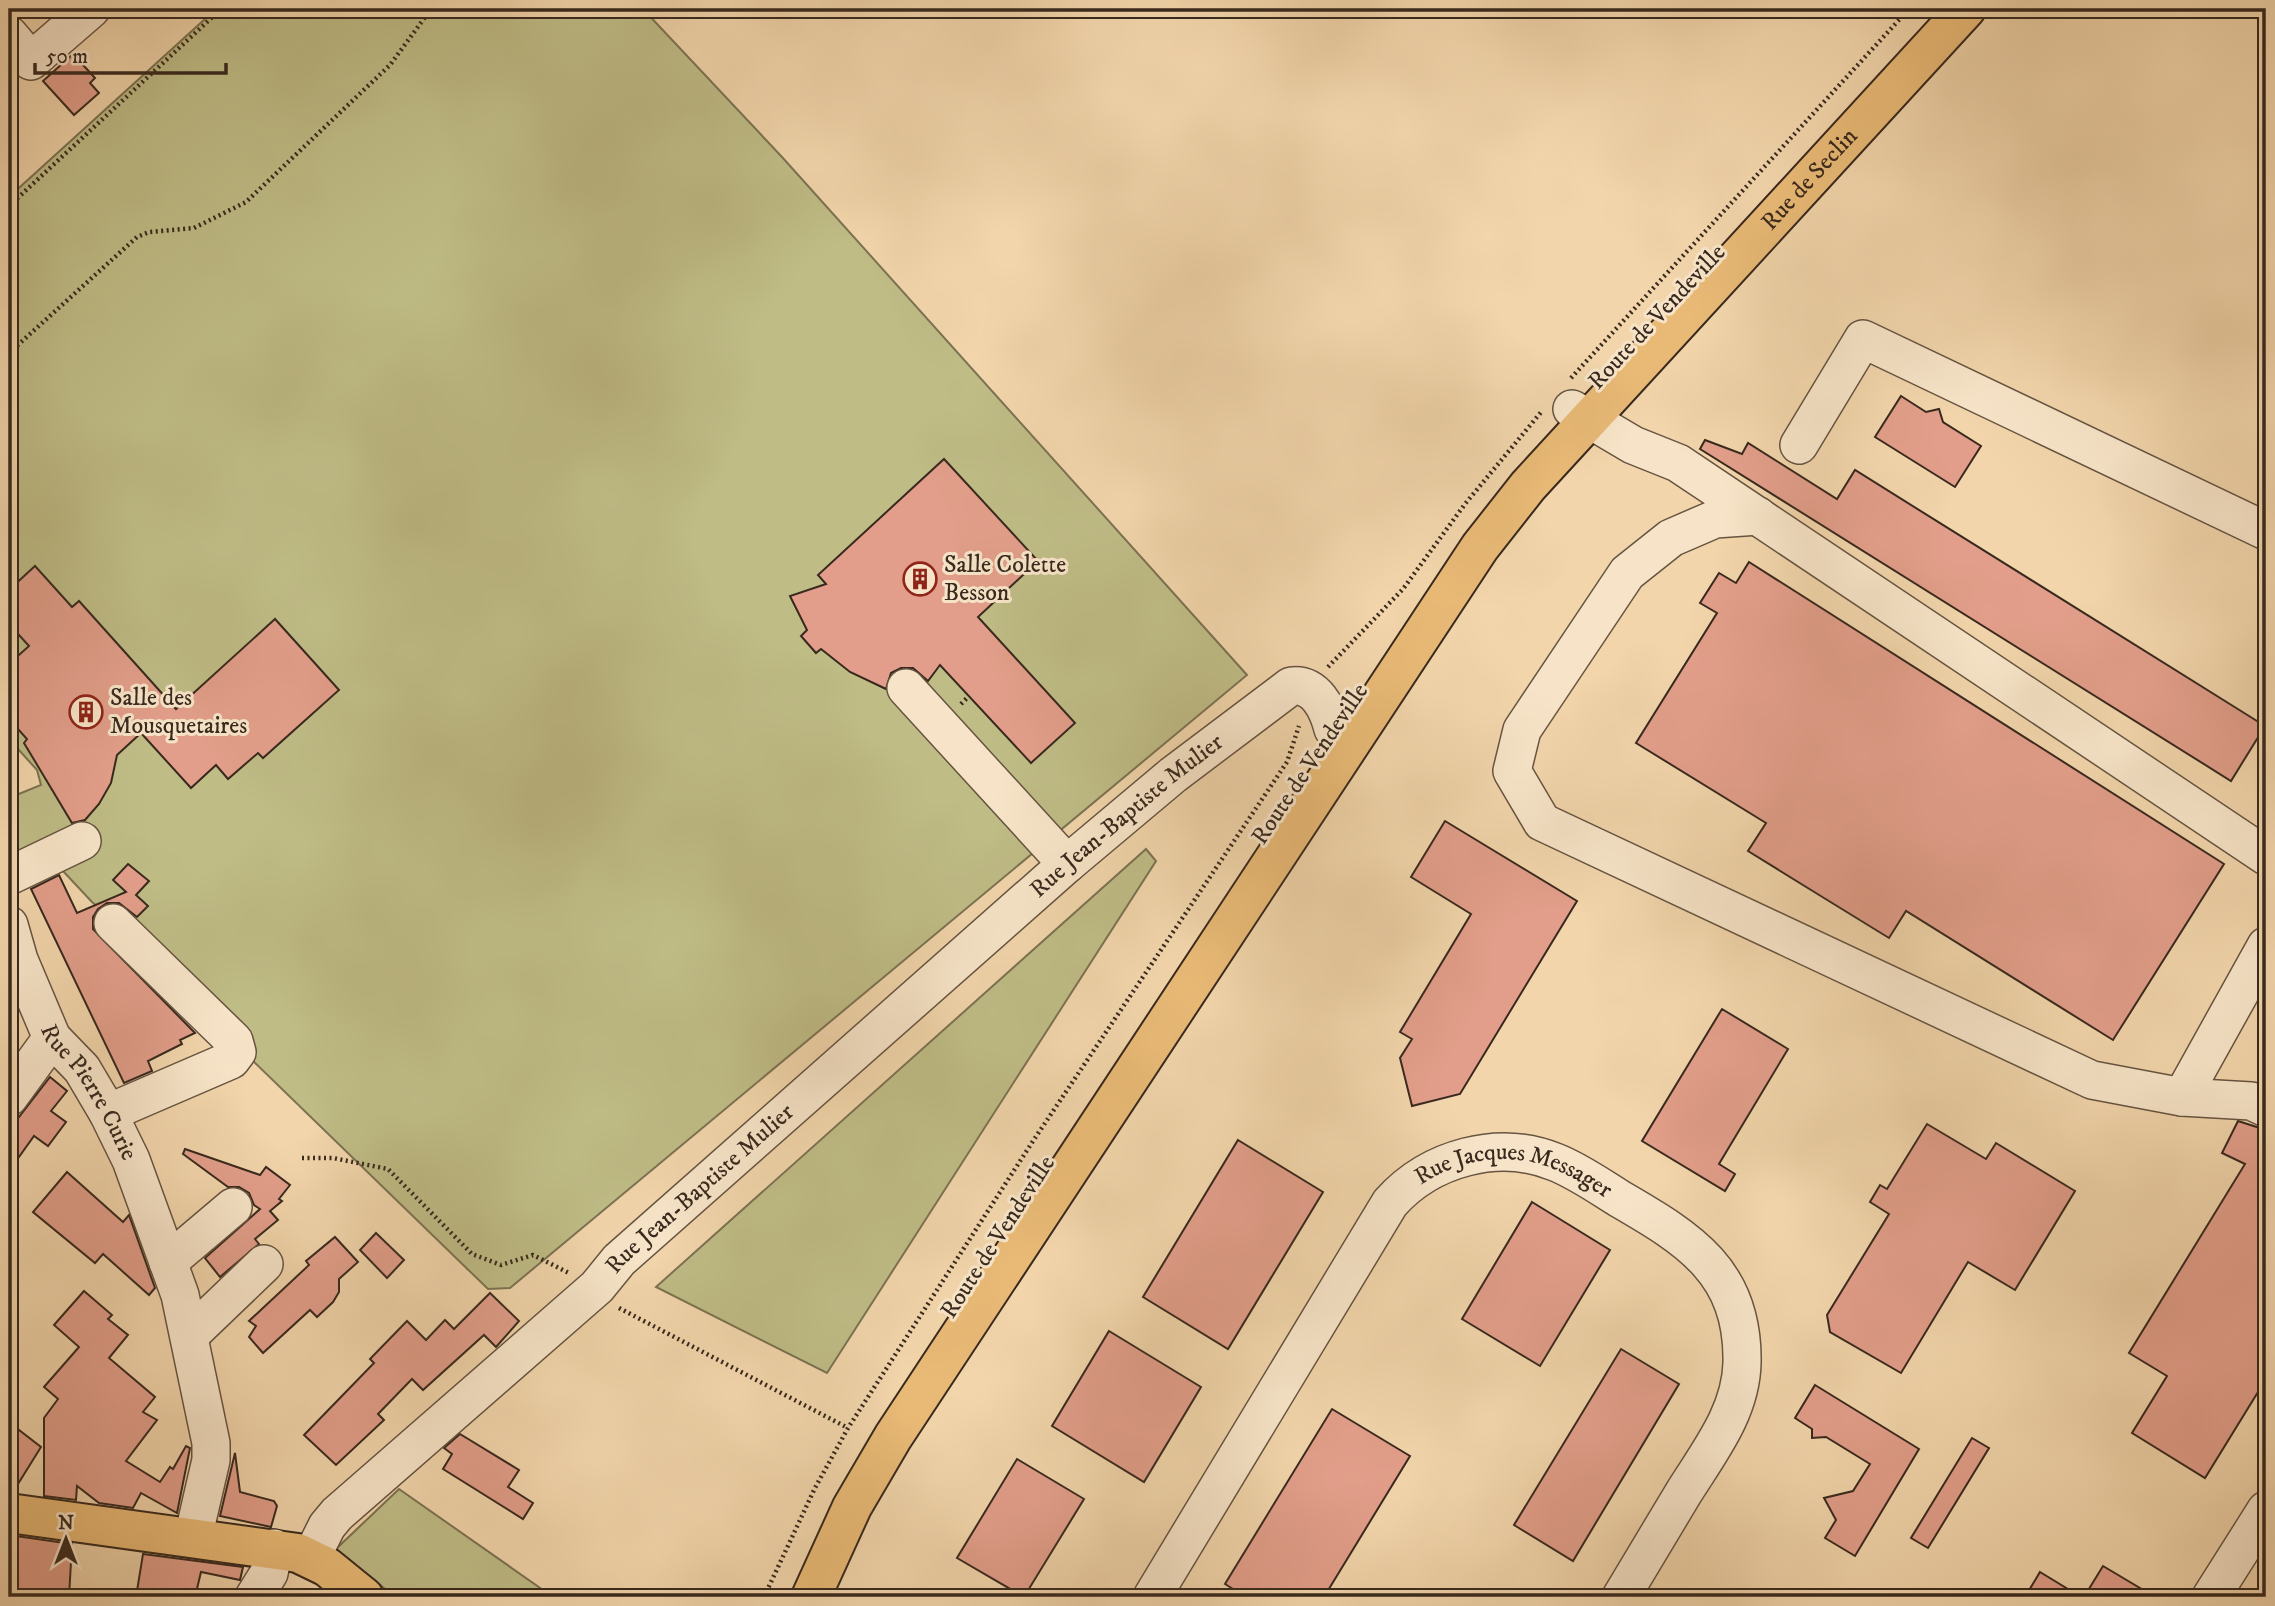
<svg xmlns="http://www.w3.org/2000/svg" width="2275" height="1606" viewBox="0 0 2275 1606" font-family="'IM FELL DW Pica',serif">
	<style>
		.green { fill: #bfbc86; stroke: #7c7252; stroke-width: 2 }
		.building { fill: #e29e8a; stroke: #38291e; stroke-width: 2 }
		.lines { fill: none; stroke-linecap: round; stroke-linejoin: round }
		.minor-casing { stroke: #665441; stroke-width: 40 }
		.major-casing { stroke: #38291e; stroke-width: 42 }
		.path { stroke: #38291e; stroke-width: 4.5; stroke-dasharray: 2 3.5; stroke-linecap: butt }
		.minor { stroke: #f7e4c8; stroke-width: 37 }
		.major { stroke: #e9ba76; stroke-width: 38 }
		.labels { text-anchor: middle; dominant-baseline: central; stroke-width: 6; stroke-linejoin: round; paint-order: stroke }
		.street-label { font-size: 24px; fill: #38291e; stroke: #f7e4c8 }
		.poi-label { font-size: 24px; fill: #38291e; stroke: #f7e4c8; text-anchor: start }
	</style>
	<rect width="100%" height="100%" fill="#f2d5ab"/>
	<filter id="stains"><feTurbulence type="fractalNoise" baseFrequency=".00286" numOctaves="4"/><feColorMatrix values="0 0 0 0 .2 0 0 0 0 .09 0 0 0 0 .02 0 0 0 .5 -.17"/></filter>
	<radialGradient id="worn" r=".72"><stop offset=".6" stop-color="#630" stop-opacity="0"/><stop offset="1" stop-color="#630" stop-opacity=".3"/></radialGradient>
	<g class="green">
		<path d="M 216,9 L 643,9 L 782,157 L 1247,675 L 510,1288 L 488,1289 L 253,1061 L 256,1051 L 151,950 L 92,902 L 63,871 L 20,891 L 9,857 L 9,798 L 41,785 L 37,770 L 9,739 L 9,197 Z"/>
		<path d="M 1146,849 L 1156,861 L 827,1373 L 656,1287 Z"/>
		<path d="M 399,1489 L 553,1597 L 395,1597 L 336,1549 Z"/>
	</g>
	<g class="building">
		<path d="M 73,54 L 95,78 L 90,83 L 99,93 L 74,115 L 43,81 Z"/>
		<path d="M 1901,396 L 1926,412 L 1939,409 L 1943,422 L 1981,446 L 1955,487 L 1875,437 Z"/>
		<path d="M 1705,440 L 1742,454 L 1748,443 L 1837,499 L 1855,470 L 2265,726 L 2231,781 L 1700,449 Z"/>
		<path d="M 944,459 L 1038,561 L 978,617 L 1075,723 L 1031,763 L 940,665 L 928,681 L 913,668 L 901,668 L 891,673 L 886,689 L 850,672 L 821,649 L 816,653 L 801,636 L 807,630 L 790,596 L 826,584 L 818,575 Z"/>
		<path d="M 1749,562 L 2224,864 L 2113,1040 L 1906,911 L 1889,938 L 1824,898 L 1748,851 L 1766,823 L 1636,743 L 1717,613 L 1700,603 L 1719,573 L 1736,583 Z"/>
		<path d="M 35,566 L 72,607 L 79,601 L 176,709 L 275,619 L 339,690 L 263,758 L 258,753 L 228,779 L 216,765 L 191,788 L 141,733 L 117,755 L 111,783 L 99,804 L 85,820 L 72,823 L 24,743 L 27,739 L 9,719 L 9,664 L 29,646 L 9,624 L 9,590 Z"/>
		<path d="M 1445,821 L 1577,901 L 1460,1094 L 1412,1106 L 1400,1058 L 1412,1039 L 1400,1032 L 1471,914 L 1411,877 Z"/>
		<path d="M 128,864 L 149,881 L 136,895 L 148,906 L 137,917 L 119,903 L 107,903 L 98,909 L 93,917 L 93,929 L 195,1033 L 180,1040 L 182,1044 L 148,1061 L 152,1071 L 124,1083 L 31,889 L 59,875 L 77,913 L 126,892 L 113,880 Z"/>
		<path d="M 1722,1009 L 1788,1049 L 1719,1164 L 1735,1174 L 1725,1191 L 1642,1141 Z"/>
		<path d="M 50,1077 L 67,1091 L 51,1111 L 66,1122 L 48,1146 L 34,1136 L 9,1171 L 9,1130 Z"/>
		<path d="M 2238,1121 L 2266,1130 L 2266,1379 L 2205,1478 L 2132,1433 L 2167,1376 L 2129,1353 L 2245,1164 L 2222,1153 Z"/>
		<path d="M 1927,1124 L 1986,1159 L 1996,1143 L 2075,1191 L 2015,1290 L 1968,1262 L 1901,1373 L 1830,1332 L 1827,1315 L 1889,1214 L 1870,1202 L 1880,1185 L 1887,1189 Z"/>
		<path d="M 1238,1140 L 1323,1192 L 1228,1349 L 1143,1297 Z"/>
		<path d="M 185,1149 L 260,1175 L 266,1167 L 290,1185 L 279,1199 L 282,1201 L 270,1211 L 278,1220 L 255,1239 L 259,1244 L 220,1277 L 205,1258 L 260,1209 L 254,1205 L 249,1193 L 239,1187 L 228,1187 L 183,1154 Z"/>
		<path d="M 67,1172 L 123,1222 L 129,1215 L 155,1288 L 149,1295 L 103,1254 L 95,1263 L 33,1212 Z"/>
		<path d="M 1532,1202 L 1610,1250 L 1540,1366 L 1462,1319 Z"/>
		<path d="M 376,1233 L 404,1260 L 387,1278 L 360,1250 Z"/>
		<path d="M 335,1237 L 358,1262 L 339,1279 L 339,1292 L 333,1302 L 317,1317 L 310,1310 L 263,1353 L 249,1337 L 256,1326 L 249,1321 L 309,1265 L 306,1261 Z"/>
		<path d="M 84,1291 L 112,1315 L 108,1319 L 128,1335 L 109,1358 L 155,1397 L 143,1412 L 157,1420 L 126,1461 L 160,1482 L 170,1467 L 173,1469 L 186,1446 L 190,1448 L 177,1513 L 141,1493 L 133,1508 L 99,1503 L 77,1486 L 76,1500 L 44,1496 L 44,1418 L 58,1399 L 44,1387 L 79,1347 L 54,1325 Z"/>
		<path d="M 490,1293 L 519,1321 L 496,1347 L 484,1335 L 423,1390 L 412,1379 L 378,1414 L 384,1420 L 336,1465 L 304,1435 L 374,1363 L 370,1359 L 407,1321 L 426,1340 L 445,1320 L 454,1329 Z"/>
		<path d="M 1109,1331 L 1201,1387 L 1144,1482 L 1052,1426 Z"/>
		<path d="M 1621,1349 L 1679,1384 L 1573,1561 L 1514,1525 Z"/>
		<path d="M 1815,1385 L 1919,1449 L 1855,1556 L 1825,1538 L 1836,1520 L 1824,1498 L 1853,1491 L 1870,1464 L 1826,1437 L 1812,1438 L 1812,1429 L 1795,1418 Z"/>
		<path d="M 1332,1409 L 1410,1456 L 1324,1597 L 1246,1597 L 1225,1584 Z"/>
		<path d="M 9,1427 L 17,1433 L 19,1430 L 41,1447 L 13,1492 L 9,1492 Z"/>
		<path d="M 460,1434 L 519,1470 L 508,1487 L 533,1503 L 523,1519 L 443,1469 L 452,1454 L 444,1448 Z"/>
		<path d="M 1972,1438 L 1989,1448 L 1928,1548 L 1911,1538 Z"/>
		<path d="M 235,1453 L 240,1492 L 274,1501 L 277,1506 L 271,1527 L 220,1516 Z"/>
		<path d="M 1017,1459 L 1084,1499 L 1024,1597 L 957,1558 Z"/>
		<path d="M 9,1535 L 72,1544 L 69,1597 L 9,1597 Z"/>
		<path d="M 143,1554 L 243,1567 L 240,1580 L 201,1572 L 195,1597 L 136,1597 Z"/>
		<path d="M 2103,1566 L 2155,1597 L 2084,1597 Z"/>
		<path d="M 2040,1572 L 2081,1597 L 2025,1597 Z"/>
	</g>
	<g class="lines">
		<defs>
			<g id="minor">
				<path d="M 9,35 L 31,61 L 91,9"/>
				<path d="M 1572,409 L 1633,445 L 1678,463 L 2266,856"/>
				<path d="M 1799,445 L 1863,339 L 2266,531"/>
				<path d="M 1758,516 L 1715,519 L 1671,538 L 1627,573 L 1522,730 L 1512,771 L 1542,822 L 2092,1080 L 2182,1097 L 2251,1101 L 2266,1108"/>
				<path d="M 906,688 L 1067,864"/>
				<path d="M 9,876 L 82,841"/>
				<path id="s1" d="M 9,925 L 19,960 L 52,1038 L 82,1069 L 108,1113 L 131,1160 L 180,1295 L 211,1443 L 211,1460 L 193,1538"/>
				<path d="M 9,1097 L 52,1038"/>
				<path d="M 2182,1097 L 2266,946"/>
				<path d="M 108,1113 L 231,1060 L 237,1052 L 234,1041 L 113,923"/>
				<path d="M 168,1262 L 233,1207"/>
				<path d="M 191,1334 L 264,1264"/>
				<path id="s2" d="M 311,1558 L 327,1526 L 337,1514 L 597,1287 L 619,1260 L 1067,864 L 1173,775 L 1291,686 C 1316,683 1328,709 1333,729"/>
				<path d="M 254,1597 L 269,1573 L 274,1548"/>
				<path id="s3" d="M 1152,1597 L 1390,1203 C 1430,1158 1498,1139 1555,1162 C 1578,1171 1599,1186 1620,1199 C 1689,1239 1744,1272 1742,1363 C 1741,1412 1709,1452 1684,1492 C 1663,1527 1642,1562 1621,1597"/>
				<path d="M 2211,1597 L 2266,1510"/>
			</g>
			<g id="major">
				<path d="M 9,1513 L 298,1553 L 327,1567 L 364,1597"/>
				<path id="s4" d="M 811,1597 L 852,1507 L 893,1437 L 1480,547 L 1528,486 L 1966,9"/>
			</g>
		</defs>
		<use href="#minor" class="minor-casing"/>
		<use href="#major" class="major-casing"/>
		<g class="path">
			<path d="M 9,206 L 221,9"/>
			<path d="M 9,353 L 137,237 L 149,232 L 194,228 L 246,202 L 390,65 L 431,9"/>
			<path d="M 1571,378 L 1909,9"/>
			<path d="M 1328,667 L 1403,589 L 1465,504 L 1542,411"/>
			<path d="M 961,704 L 969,696"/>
			<path d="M 302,1158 L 333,1158 L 388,1169 L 472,1254 L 501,1265 L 533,1255 L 569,1273"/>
			<path d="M 619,1308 L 848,1428"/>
			<path d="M 764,1597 L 815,1488 L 848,1428 L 1033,1141 L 1287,762 L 1299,726"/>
		</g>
		<use href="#minor" class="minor"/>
		<use href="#major" class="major"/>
	</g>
	<defs>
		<symbol id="building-ring" viewBox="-11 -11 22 22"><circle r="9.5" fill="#f7e4c8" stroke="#8f2418" stroke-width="1.5"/><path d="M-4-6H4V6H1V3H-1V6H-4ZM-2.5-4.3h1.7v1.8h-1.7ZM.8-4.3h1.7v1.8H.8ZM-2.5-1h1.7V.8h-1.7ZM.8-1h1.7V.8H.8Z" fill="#8f2418"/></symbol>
	</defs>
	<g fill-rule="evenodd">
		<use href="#building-ring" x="901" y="560" width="38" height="38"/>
		<use href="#building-ring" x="67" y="693" width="38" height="38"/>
	</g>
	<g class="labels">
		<g class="street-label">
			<text stroke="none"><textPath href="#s4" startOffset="1740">Rue de Seclin</textPath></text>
			<text transform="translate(1657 317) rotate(-47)">Route de Vendeville</text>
			<text transform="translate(1310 764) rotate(-56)">Route de Vendeville</text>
			<text stroke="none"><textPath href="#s2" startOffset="1106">Rue Jean-Baptiste Mulier</textPath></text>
			<text stroke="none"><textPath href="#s1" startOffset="187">Rue Pierre Curie</textPath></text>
			<text stroke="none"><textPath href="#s2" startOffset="539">Rue Jean-Baptiste Mulier</textPath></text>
			<text stroke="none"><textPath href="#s3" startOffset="600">Rue Jacques Messager</textPath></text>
			<text transform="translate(998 1237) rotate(-57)">Route de Vendeville</text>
		</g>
		<g class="poi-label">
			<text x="944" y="565">Salle Colette<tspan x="944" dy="28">Besson</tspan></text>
			<text x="110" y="698">Salle des<tspan x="110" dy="28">Mousquetaires</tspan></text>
		</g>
	</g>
	<rect width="2275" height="1606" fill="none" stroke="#f2d5ab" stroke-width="35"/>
	<rect x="10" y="10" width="2254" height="1585" fill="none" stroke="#38291e" stroke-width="3.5"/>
	<rect x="18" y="18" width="2240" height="1571" fill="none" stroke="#38291e" stroke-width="2"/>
	<g transform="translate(66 1539)" stroke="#f7e4c8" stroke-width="5" paint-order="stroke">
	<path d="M0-5L12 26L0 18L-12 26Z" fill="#38291e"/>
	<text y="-10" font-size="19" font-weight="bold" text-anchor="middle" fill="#38291e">N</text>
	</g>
	<path d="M35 63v10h191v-10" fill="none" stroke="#38291e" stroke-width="3.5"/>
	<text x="46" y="63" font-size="21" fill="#38291e" stroke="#f7e4c8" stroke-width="5" paint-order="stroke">50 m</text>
	<rect width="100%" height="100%" filter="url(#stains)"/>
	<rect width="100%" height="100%" fill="url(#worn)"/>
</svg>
